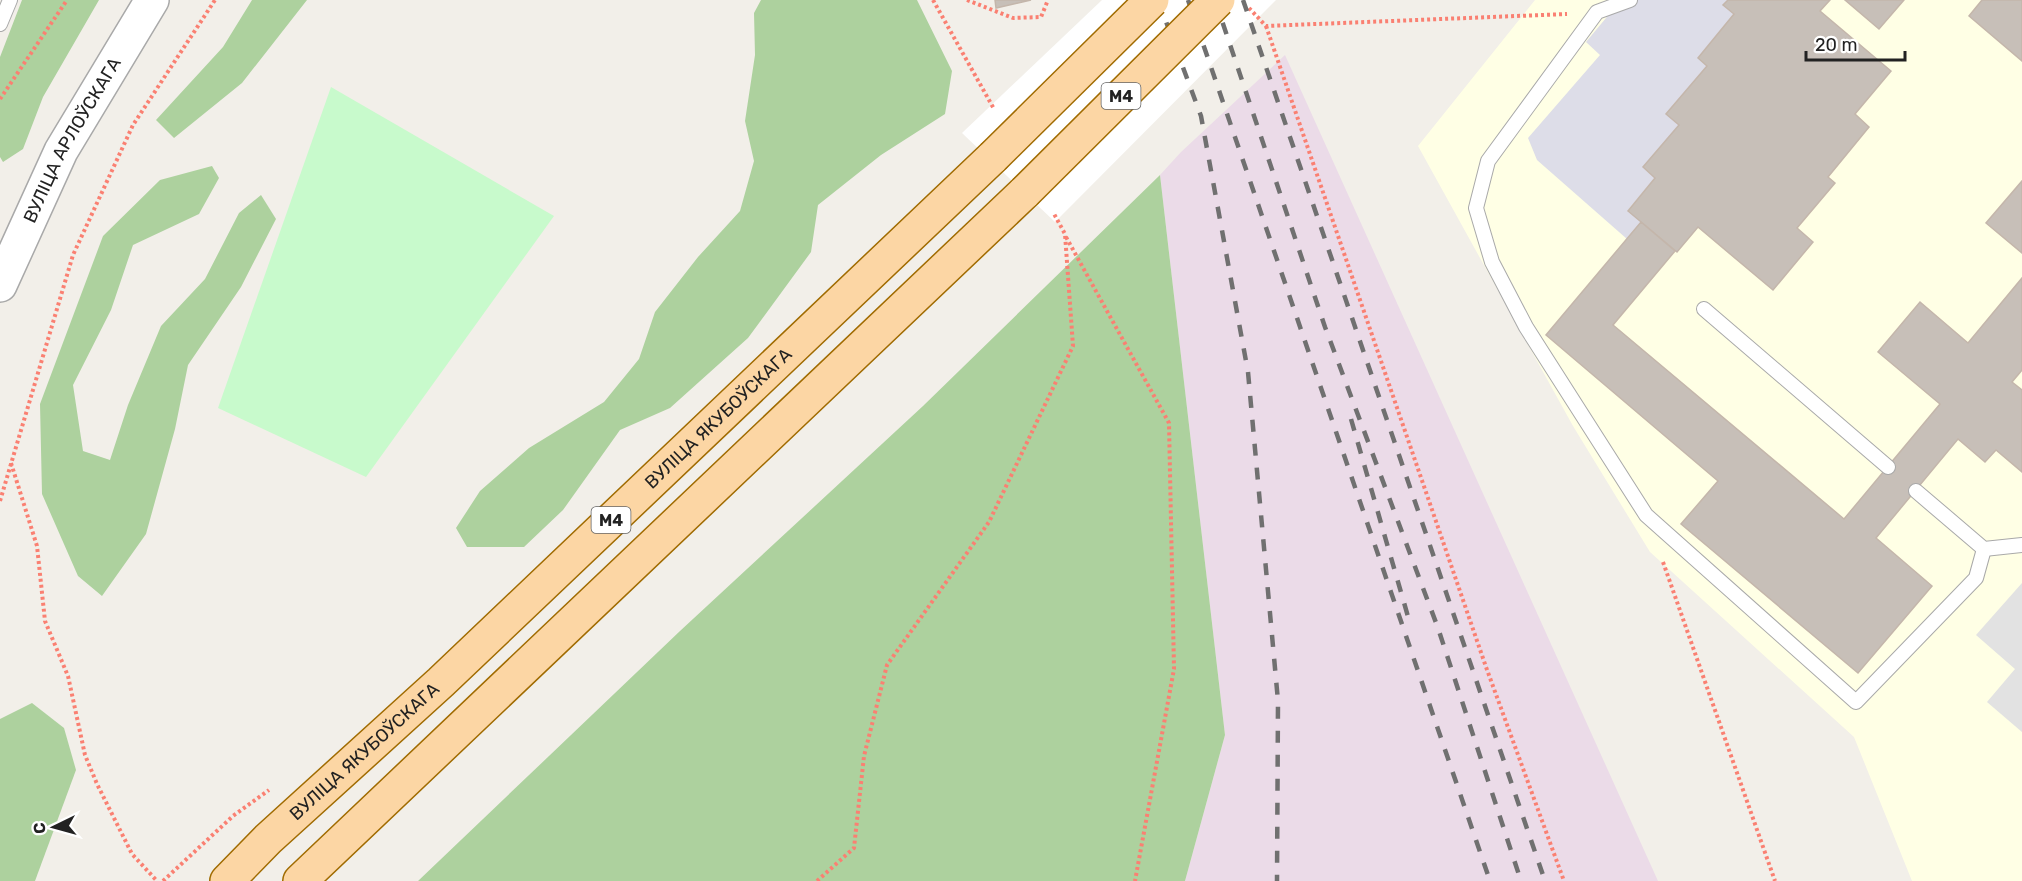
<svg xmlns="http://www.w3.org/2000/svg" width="2022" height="881" viewBox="0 0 2022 881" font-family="Rubik,sans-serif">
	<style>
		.industrial { fill: #ebdbe8 }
		.education { fill: #ffffe5 }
		.forest { fill: #add19e }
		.park { fill: #c8facc }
		.parking { fill: #e2e2e2 }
		.plaza { fill: #dddde8 }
		.pier { fill: #fff }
		.building { fill: #c7bfb8; stroke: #c4b6ab; stroke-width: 1.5 }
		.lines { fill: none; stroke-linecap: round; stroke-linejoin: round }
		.service-casing { stroke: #a9a9a9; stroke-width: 16 }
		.tertiary-casing { stroke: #a9a9a9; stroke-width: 36 }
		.primary-casing { stroke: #a06b00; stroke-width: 36 }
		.path { stroke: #fa8072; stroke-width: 4; stroke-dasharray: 3 3; stroke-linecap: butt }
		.service { stroke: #fff; stroke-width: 14 }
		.tertiary { stroke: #fff; stroke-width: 33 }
		.primary { stroke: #fcd6a4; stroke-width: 33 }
		.rail { stroke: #707070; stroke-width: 4.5; stroke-dasharray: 12 12; stroke-linecap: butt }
		.primary-bridge-casing { stroke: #a06b00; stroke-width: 36; stroke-linecap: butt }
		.primary-bridge { stroke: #fcd6a4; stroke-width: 33 }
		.labels { text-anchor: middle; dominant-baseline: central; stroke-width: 4.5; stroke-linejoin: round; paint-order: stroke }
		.shield { fill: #fff; stroke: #646464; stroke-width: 1.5 }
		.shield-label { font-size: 16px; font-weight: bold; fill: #222 }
		.street-label { font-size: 18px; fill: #222; stroke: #fff }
	</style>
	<rect width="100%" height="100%" fill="#f2efe9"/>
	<path class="industrial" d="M 1285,55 L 1658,881 L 1185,881 L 1225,735 L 1160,175 L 1181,152 Z"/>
	<path class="education" d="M 1535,0 L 2022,0 L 2022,881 L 1912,881 L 1854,737 L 1650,552 L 1573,426 L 1418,146 Z"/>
	<g class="forest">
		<path d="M 22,0 L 99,0 L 43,97 L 23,149 L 3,162 L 0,157 L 0,57 Z"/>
		<path d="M 252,0 L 307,0 L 242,83 L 174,138 L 156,120 L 223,47 Z"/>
		<path d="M 761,0 L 917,0 L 952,71 L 945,114 L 881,155 L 818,205 L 811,252 L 748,338 L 670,408 L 620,430 L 563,510 L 524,547 L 467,547 L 456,528 L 480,491 L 529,448 L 604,402 L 639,359 L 655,312 L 698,257 L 740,211 L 754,161 L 745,121 L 755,55 L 754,13 Z"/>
		<path d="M 212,166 L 219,178 L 199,214 L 133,245 L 111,310 L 73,385 L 83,451 L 110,460 L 128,405 L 161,326 L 205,279 L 239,213 L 261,195 L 276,219 L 241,287 L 188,365 L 175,429 L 146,534 L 102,596 L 78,576 L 42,494 L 40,404 L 103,236 L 160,180 Z"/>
		<path d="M 1160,175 L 1225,735 L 1185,881 L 418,881 L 680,631 L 923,406 Z"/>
		<path d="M 32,703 L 64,728 L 76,770 L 35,881 L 0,881 L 0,719 Z"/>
	</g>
	<path class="park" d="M 331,87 L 554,216 L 366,477 L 218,408 Z"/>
	<path class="parking" d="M 2022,583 L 2022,732 L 1987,702 L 2015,669 L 1976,635 Z"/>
	<path class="plaza" d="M 1621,0 L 1728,0 L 1724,5 L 1734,14 L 1698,58 L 1707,66 L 1667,114 L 1679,125 L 1643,167 L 1655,178 L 1628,210 L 1641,222 L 1627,239 L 1537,160 L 1528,138 L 1600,55 L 1586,42 Z"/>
	<path class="pier" d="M 1102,0 L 1276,0 L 1055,222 L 962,133 Z"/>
	<g class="building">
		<path d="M 995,0 L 1031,0 L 996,8 Z"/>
		<path d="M 1728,0 L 1830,0 L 1820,11 L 1891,71 L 1855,114 L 1869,127 L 1828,177 L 1835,183 L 1797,228 L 1813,242 L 1773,290 L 1698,227 L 1677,252 L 1628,211 L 1655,178 L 1643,167 L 1679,125 L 1666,114 L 1707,66 L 1698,58 L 1734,14 L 1723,5 Z"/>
		<path d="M 1845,0 L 1904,0 L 1879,29 Z"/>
		<path d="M 1982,0 L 2022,0 L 2022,61 L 1969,16 Z"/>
		<path d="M 2022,181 L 2022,253 L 1986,223 Z"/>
		<path d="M 1641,222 L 1675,251 L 1613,325 L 1844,519 L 1940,404 L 1878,352 L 1920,302 L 1968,343 L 2022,278 L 2022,370 L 2012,382 L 2022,390 L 2022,472 L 1996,450 L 1985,462 L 1958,439 L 1876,538 L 1932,586 L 1858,673 L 1681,524 L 1718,481 L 1546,335 Z"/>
	</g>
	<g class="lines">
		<defs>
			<g id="service">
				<path d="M 1630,0 L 1597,12 L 1488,161 L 1476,208 L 1492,262 L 1526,327 L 1646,515 L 1856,702 L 1976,578 L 1984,549"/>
				<path d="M 0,24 L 10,0"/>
				<path d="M 1704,309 L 1888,467"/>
				<path d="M 1916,491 L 1984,549 L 2022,545"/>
			</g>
			<g id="tertiary">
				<path id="s1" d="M 0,285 L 61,151 L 152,0"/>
			</g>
			<g id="primary">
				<path id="s2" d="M 227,881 L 268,839 L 441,682 L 993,157"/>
				<path d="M 300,881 L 1025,192"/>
			</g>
		</defs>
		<use href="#service" class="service-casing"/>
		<use href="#tertiary" class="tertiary-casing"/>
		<use href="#primary" class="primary-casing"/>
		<g class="path">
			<path d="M 933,0 L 994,109"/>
			<path d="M 967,0 L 1013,18 L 1041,17 L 1048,0"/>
			<path d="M 1249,8 L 1266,26 L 1567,14"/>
			<path d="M 1266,26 L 1486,667 L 1564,881"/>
			<path d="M 0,99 L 67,0"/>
			<path d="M 1066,237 L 1169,423 L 1174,669 L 1135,881"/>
			<path d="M 11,463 L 37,546 L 45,621 L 68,676 L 85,755 L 97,784 L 132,854 L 157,881"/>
			<path d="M 0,501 L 73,255 L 133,125 L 215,0"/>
			<path d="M 1663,562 L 1775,881"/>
			<path d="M 163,881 L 233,816 L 269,790"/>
			<path d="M 817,881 L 854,848 L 864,756 L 887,665 L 989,522 L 1073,346 L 1065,234 L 1053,212"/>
		</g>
		<use href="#service" class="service"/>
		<use href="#tertiary" class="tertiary"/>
		<use href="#primary" class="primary"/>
		<g class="rail">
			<path d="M 1158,0 L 1201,116 L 1248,372 L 1278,701 L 1277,881"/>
			<path d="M 1188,0 L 1490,881"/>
			<path d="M 1215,0 L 1325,327 L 1438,628 L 1521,881"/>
			<path d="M 1243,0 L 1545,881"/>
			<path d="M 1351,419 L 1409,620"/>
		</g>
		<defs>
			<g id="primary-bridge">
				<path d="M 993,157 L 1152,0"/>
				<path d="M 1025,192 L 1218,0"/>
			</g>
		</defs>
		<use href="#primary-bridge" class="primary-bridge-casing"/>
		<use href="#primary-bridge" class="primary-bridge"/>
	</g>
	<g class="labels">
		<g class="shield">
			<rect x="1101.5" y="83" width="39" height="26" rx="4.5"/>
			<rect x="591.5" y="507" width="39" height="26" rx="4.5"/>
		</g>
		<g class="shield-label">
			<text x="1121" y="96">М4</text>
			<text x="611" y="520">М4</text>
		</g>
		<g class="street-label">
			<text stroke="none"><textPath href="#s1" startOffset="162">ВУЛІЦА АРЛОЎСКАГА</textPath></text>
			<text stroke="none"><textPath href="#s2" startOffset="675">ВУЛІЦА ЯКУБОЎСКАГА</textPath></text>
			<text stroke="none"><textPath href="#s2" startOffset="189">ВУЛІЦА ЯКУБОЎСКАГА</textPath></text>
		</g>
	</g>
	<g transform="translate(54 827) rotate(265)" stroke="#ffffff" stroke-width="4.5" paint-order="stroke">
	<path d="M0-4.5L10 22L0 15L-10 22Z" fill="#222222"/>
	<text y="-9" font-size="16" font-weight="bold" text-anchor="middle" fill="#222222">С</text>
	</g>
	<path d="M1806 51v9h99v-9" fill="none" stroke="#222222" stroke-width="3"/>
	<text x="1815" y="51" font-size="18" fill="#222222" stroke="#ffffff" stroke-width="4.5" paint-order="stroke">20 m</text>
</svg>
